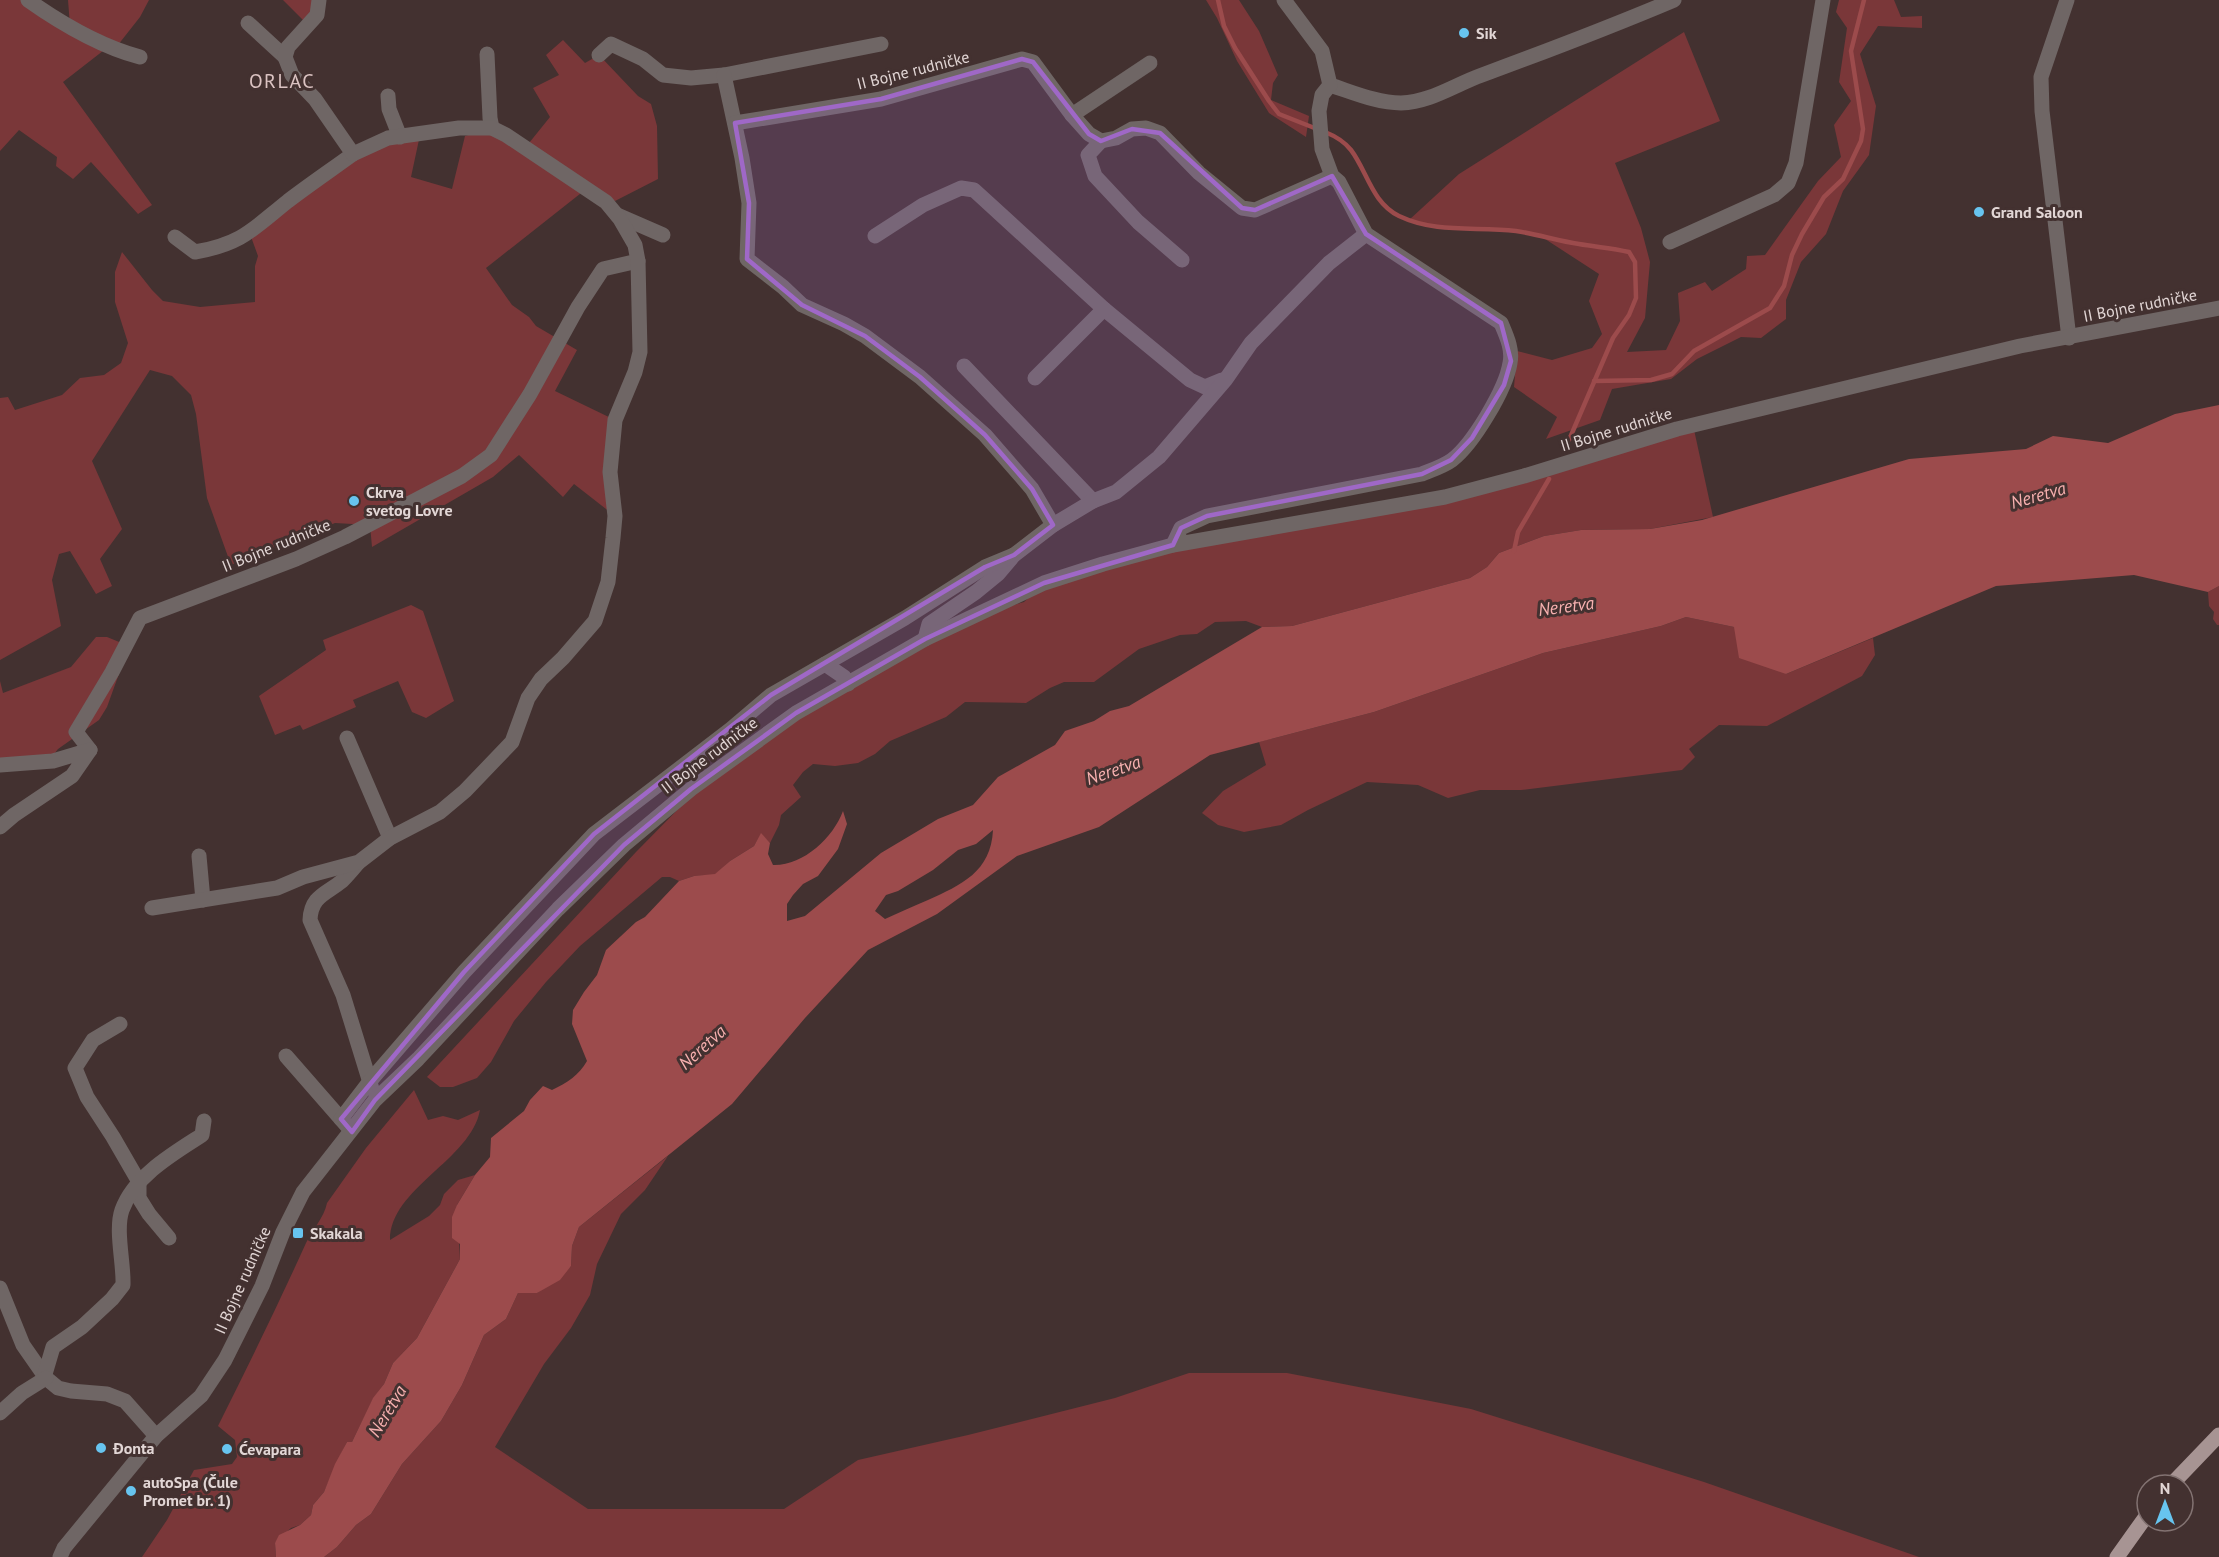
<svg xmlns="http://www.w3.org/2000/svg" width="2219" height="1557" viewBox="0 0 2219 1557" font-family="'PT Sans',sans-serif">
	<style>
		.green { fill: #7a3739 }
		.water { fill: #9c4b4c; fill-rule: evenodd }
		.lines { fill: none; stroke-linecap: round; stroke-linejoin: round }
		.stream { stroke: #9c4b4c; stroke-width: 4.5 }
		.minor { stroke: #6f6665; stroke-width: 15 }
		.major { stroke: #a79493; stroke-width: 15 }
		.marked { fill: #9f68c7; fill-opacity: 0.2; stroke: #9f68c7; stroke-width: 4.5; stroke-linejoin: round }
		.poi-dot { fill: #67c4ef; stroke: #433130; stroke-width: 2 }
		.labels { text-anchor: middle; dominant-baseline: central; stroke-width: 6; stroke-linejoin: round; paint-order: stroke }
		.poi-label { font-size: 16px; font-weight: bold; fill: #e2d6d5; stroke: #433130; text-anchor: start }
		.street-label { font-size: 16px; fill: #e2d6d5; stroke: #433130 }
		.water-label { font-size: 18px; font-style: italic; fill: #f7b0af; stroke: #433130 }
		.quarter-label { font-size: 20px; letter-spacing: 1.5px; fill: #dbc3c2; stroke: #433130 }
	</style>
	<rect width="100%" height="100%" fill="#433130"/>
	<g class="green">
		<path d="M 0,0 L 28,0 L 70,26 L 68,0 L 149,0 L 140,17 L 114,50 L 108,47 L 63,82 L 152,205 L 138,214 L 91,162 L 73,179 L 56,166 L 57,157 L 19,130 L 0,151 Z"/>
		<path d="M 283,0 L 319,0 L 309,26 Z"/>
		<path d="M 1206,0 L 1239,0 L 1259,31 L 1278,75 L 1273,83 L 1271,100 L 1309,116 L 1306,137 L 1269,113 L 1237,61 L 1217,18 Z"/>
		<path d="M 1839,0 L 1894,0 L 1901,17 L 1922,16 L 1922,28 L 1878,26 L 1860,54 L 1876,106 L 1869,155 L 1843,191 L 1826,234 L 1801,262 L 1786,300 L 1786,319 L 1761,338 L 1741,337 L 1697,359 L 1671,379 L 1612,389 L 1600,420 L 1546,439 L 1557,417 L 1514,387 L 1517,351 L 1552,360 L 1592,348 L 1602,334 L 1589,301 L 1599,274 L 1542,237 L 1516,231 L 1427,227 L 1409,220 L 1459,174 L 1684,32 L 1720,121 L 1615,163 L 1641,228 L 1650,262 L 1645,318 L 1627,352 L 1666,350 L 1680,321 L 1678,293 L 1705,282 L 1712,291 L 1746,269 L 1747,256 L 1765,255 L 1818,181 L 1841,157 L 1834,125 L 1851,101 L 1839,82 L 1847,28 L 1836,12 Z"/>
		<path d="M 563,40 L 585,63 L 599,55 L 638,96 L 651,104 L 657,126 L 658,179 L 615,201 L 590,186 L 486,268 L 512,305 L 529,317 L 536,326 L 577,350 L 555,391 L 615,420 L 615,516 L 574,484 L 563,497 L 519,455 L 493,477 L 372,547 L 370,525 L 335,523 L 231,565 L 207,498 L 196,414 L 191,395 L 172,376 L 150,370 L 92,461 L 122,529 L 100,559 L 112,586 L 96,594 L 70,551 L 59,554 L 52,580 L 61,626 L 0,660 L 0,398 L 8,397 L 15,410 L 62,395 L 80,378 L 104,375 L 121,363 L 128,343 L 115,302 L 115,272 L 122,252 L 152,290 L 163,301 L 200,307 L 255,302 L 255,266 L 258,256 L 250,234 L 353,154 L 420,135 L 411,177 L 452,189 L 465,136 L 492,128 L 525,148 L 550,117 L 533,88 L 559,75 L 546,55 Z"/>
		<path d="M 1693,425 L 1713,517 L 1650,529 L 1581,530 L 1544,536 L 1499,553 L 1487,567 L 1470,578 L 1292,626 L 1262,627 L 1246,621 L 1215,622 L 1197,634 L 1180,635 L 1139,649 L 1094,682 L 1064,682 L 1050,688 L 1026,703 L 965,702 L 946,717 L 890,741 L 875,754 L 858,763 L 835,766 L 813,764 L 803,772 L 793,785 L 801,797 L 781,815 L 779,825 L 770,843 L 761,834 L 754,846 L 730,861 L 715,875 L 694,876 L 679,881 L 670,877 L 662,877 L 580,946 L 546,982 L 514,1021 L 491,1062 L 477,1078 L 453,1087 L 440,1087 L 427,1077 L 636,852 L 692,795 L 796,713 L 972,617 L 1024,602 L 1044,583 L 1103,564 L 1445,497 Z"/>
		<path d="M 2219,586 L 2219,625 L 2217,625 L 2213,619 L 2214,612 L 2209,606 L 2208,592 Z"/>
		<path d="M 411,605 L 423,611 L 454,701 L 426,718 L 412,712 L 398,681 L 353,700 L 356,707 L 303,730 L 300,725 L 275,735 L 259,696 L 326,650 L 323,640 Z"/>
		<path d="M 1686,617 L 1734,627 L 1786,674 L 1873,638 L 1875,655 L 1862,676 L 1767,726 L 1719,725 L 1689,749 L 1695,757 L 1682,770 L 1521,790 L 1480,790 L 1448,798 L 1418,785 L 1367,782 L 1308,810 L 1281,825 L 1244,832 L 1218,825 L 1202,813 L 1223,791 L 1266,765 L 1259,742 L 1374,712 L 1543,653 L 1661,626 Z"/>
		<path d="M 96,637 L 107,637 L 129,646 L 107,707 L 99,720 L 58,749 L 43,768 L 0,769 L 0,681 L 3,693 L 71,667 Z"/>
		<path d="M 414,1090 L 428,1120 L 443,1116 L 458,1120 L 480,1110 C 471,1160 390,1188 390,1240 L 429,1216 L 440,1205 L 444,1194 L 458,1180 L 475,1175 L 457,1205 L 460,1259 L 417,1338 L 393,1363 L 384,1384 L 373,1399 L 352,1442 L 347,1442 L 336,1464 L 324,1492 L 313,1505 L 311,1515 L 300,1525 L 291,1528 L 275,1543 L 276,1557 L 142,1557 L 167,1520 L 194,1470 L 232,1464 L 237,1457 L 235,1440 L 218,1426 C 248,1366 278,1305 306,1243 C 312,1230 324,1218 327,1203 L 366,1148 Z"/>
		<path d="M 668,1156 L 645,1190 L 621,1214 L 597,1264 L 590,1295 L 571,1328 L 544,1364 L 495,1447 L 588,1509 L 784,1509 L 858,1460 L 968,1435 L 1115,1398 L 1189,1373 L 1287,1373 L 1471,1409 L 1704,1482 L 1919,1557 L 324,1557 L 337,1547 L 356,1525 L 371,1514 L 402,1464 L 441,1421 L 462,1385 L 484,1335 L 506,1319 L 518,1293 L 537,1293 L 571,1266 L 572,1246 L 579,1227 Z"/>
	</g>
	<path class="water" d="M 2219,405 L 2219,586 L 2208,592 L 2134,575 L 1996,586 L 1786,674 L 1739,658 L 1734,627 L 1686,617 L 1661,626 L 1543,653 L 1374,712 L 1210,755 L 1099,827 L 1017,856 L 937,914 L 868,950 L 805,1018 L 732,1104 L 579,1227 L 572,1246 L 571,1266 L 560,1280 L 537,1293 L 518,1293 L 506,1319 L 484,1335 L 462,1385 L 441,1421 L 402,1464 L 371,1514 L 356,1525 L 337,1547 L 324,1557 L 276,1557 L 275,1543 L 279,1535 L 300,1525 L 311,1515 L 313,1505 L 324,1492 L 335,1464 L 347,1442 L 352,1442 L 373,1398 L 384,1384 L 393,1363 L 417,1338 L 460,1259 L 460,1244 L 452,1238 L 452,1217 L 457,1205 L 475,1175 L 490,1157 L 491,1138 L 524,1111 L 530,1100 L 543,1086 L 552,1090 C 567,1083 579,1075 587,1061 L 572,1024 L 573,1010 L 584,992 L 597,975 L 606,950 L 636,922 L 645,917 L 679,881 L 694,876 L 715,874 L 730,861 L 754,846 L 761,833 L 770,843 L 768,854 L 773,865 C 803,866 833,838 843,811 L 847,824 L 838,849 L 818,876 L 803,884 L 793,895 L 787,904 L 787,921 L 805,916 L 881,853 L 938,819 L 973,805 L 998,777 L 1055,745 L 1065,731 L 1094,721 L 1110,711 L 1129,706 L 1262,627 L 1292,626 L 1470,578 L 1487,567 L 1499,553 L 1544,536 L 1581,530 L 1650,529 L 1702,520 L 1909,459 L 2026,449 L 2053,436 L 2108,443 L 2175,414 ZM 993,830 C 991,872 961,885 928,900 C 913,906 899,913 885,919 L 875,911 L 886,895 L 898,891 L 933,870 L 958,850 L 976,844 Z"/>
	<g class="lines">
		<g class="stream">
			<path d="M 1218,0 L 1224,26 L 1235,48 L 1269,101 L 1279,114 L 1317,129"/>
			<path d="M 1325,132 C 1335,136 1344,141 1351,150 C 1367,171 1372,203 1399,216 C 1437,234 1476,226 1516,231 C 1537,234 1558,241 1579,244 C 1596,247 1612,248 1629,252 L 1635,262 L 1636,298 L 1629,315 L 1613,338 L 1569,440"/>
			<path d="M 1594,381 L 1651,380 L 1672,374 L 1694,351 L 1770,308 L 1784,286 L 1792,255 L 1802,234 L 1824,197 L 1843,179 L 1861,141 L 1863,129 L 1851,51 L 1864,0"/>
			<path d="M 1514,551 L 1518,532 L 1549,479"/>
		</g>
		<g class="minor">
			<path d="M 28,0 C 62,24 99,46 140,57"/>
			<path d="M 2067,0 L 2041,77 L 2042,111 L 2069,338"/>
			<path d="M 248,23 L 285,57"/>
			<path d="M 487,54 L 490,118 L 492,128"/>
			<path d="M 599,55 L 611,44 L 643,59 L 663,75 L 691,78 L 724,75 L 881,44"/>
			<path d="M 724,75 L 742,158 L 749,203 L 747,259 L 783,287 L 802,305 L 844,324 L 865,336 L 920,377 L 985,435 L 1032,489 L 1053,525"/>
			<path d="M 1330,85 C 1352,92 1377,103 1401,103 C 1431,102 1454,85 1482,75 C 1547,51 1610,27 1674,0"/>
			<path d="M 388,96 L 389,109 L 400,137"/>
			<path d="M 1072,115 L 1150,63"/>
			<path d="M 735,123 L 881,99 L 1022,59 L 1033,62 L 1072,115 L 1089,134 L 1101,141 L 1116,138 L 1132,129 L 1146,128 L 1160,133 L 1199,173 L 1242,208 L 1255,210 L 1332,176"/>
			<path d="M 1101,141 L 1088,155 L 1095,176 L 1138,222 L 1182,260"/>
			<path d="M 617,215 L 663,235"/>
			<path d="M 875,236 L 923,205 L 961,188 L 974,190 L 1104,309 L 1190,380 L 1205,387 L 1222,380"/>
			<path d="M 175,237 L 195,252 C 242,244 253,229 288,201 C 309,185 331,170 353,154"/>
			<path d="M 1670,242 L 1774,195 L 1788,183 L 1796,163 L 1823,0"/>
			<path d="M 964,366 L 1093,501"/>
			<path d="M 1035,378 L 1104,309"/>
			<path d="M 1173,545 L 1181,528 L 1207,516 L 1422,474 C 1432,470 1444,466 1452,460 C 1473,444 1506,389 1510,363 C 1513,349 1506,335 1501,323 L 1366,234 L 1339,182 L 1332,176 L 1322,149 L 1319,111 L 1322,95 L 1330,85 L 1322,51 L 1284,0"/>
			<path d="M 925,639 L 929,624 L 976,592 L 998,574 L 1014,555 L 1053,525 L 1093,501 L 1116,492 L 1159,457 L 1226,379 L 1251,343 L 1329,263 L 1366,234"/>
			<path d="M 825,664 L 844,677 L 848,684"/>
			<path d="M 347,738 L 390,838"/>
			<path d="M 90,750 L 76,732 L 112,672 L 140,618 L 296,559 L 345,537 L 462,476 L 491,455 L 530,394 L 578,307 L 603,269 L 638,261"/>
			<path d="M 0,765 L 53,761 L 90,750 L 72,776 L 14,815 L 0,827"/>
			<path d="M 199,856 L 203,900"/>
			<path d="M 358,863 C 353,869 348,875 342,881 C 326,894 311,896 310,920 L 343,995 L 372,1089"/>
			<path d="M 152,908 L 277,888 L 303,877 L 359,862 L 390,838 L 440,812 L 465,791 L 512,742 L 528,698 L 541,679 L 563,658 L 595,621 L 608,582 L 613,538 L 615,516 L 610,472 L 615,420 L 635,372 L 640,352 L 638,261 L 635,245 L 620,219 L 606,202 L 506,135 L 492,128 L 459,128 L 388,138 L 353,154 L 315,99 L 292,75 L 285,57 L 288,47 L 317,15 L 319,0"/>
			<path d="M 120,1024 L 93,1040 L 75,1068 L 87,1097 L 113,1137 L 139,1182 L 139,1198 L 149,1214 L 169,1238"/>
			<path d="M 286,1056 L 348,1127"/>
			<path d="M 341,1119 L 370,1081 L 464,972 L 594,834 L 731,729 L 771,695 L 905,618 L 985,567 L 1014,555"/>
			<path d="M 0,1288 L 23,1345 L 46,1378 L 58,1388 L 71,1391 L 107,1394 L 125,1401 L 156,1436"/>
			<path d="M 45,1374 L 53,1347 L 82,1327 L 112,1299 L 123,1285 C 124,1264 115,1230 122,1210 C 134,1176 174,1153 202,1135 L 204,1121"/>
			<path d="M 0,1413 L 22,1393 L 46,1378"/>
			<path d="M 60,1557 L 64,1548 L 156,1436 L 201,1396 L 225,1360 L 262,1286 L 283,1232 L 303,1192 L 375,1100 L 418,1059 L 558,909 L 624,845 L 691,789 L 796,713 L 899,654 L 925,639 L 1044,583 L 1103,564 L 1173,545 L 1445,497 L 1524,476 L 1677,429 L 2020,346 L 2219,308"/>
		</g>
		<g class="major">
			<path d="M 2171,1485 L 2219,1435"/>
			<path d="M 2117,1557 L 2147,1515"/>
		</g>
	</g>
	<path class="marked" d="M 1022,59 L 1033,62 L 1089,134 L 1101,141 L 1132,129 L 1160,133 L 1242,208 L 1255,210 L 1332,176 L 1366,234 L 1501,323 L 1511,361 L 1504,385 L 1472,438 L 1451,460 L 1422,474 L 1207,516 L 1181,528 L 1173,545 L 1044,583 L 925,639 L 796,713 L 691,789 L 624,845 L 375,1100 L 352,1132 L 341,1119 L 464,972 L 594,834 L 771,695 L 985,567 L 1014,555 L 1053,525 L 1032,489 L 985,435 L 920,377 L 865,336 L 802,305 L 747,259 L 749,203 L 735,123 L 881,99 Z"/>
	<g class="poi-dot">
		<circle cx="1464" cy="33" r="6"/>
		<circle cx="1979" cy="212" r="6"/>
		<circle cx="354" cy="501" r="6"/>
		<rect x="292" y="1227" width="12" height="12" rx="3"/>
		<circle cx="101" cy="1448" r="6"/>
		<circle cx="227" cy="1449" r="6"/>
		<circle cx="131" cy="1491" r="6"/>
	</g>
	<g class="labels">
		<g class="poi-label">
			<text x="1476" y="33">Sik</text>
			<text x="1991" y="212">Grand Saloon</text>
			<text x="366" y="492">Ckrva<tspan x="366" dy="18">svetog Lovre</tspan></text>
			<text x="310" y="1233">Skakala</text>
			<text x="113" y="1448">Đonta</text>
			<text x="239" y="1449">Ćevapara</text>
			<text x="143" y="1482">autoSpa (Čule<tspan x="143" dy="18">Promet br. 1)</tspan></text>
		</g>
		<g class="street-label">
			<text transform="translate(913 70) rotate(-14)">II Bojne rudničke</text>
			<text transform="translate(2140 305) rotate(-11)">II Bojne rudničke</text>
			<text transform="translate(1616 429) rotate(-17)">II Bojne rudničke</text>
			<text transform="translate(276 545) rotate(-22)">II Bojne rudničke</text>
			<text transform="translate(709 755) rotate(-37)">II Bojne rudničke</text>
			<text transform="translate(242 1280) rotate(-66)">II Bojne rudničke</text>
		</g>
		<g class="water-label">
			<text transform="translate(2038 495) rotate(-16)">Neretva</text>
			<text transform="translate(1566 606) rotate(-7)">Neretva</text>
			<text transform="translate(1113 770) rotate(-19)">Neretva</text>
			<text transform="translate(702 1047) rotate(-42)">Neretva</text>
			<text transform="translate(387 1411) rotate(-59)">Neretva</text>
		</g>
		<g class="quarter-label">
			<text x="282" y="81">ORLAC</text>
		</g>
	</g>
	<g transform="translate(2165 1503)"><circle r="28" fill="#433130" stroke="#837372" stroke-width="1.5"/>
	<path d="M0-4.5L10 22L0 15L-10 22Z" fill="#67c4ef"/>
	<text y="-9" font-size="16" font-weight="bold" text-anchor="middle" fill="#e2d6d5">N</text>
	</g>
</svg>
